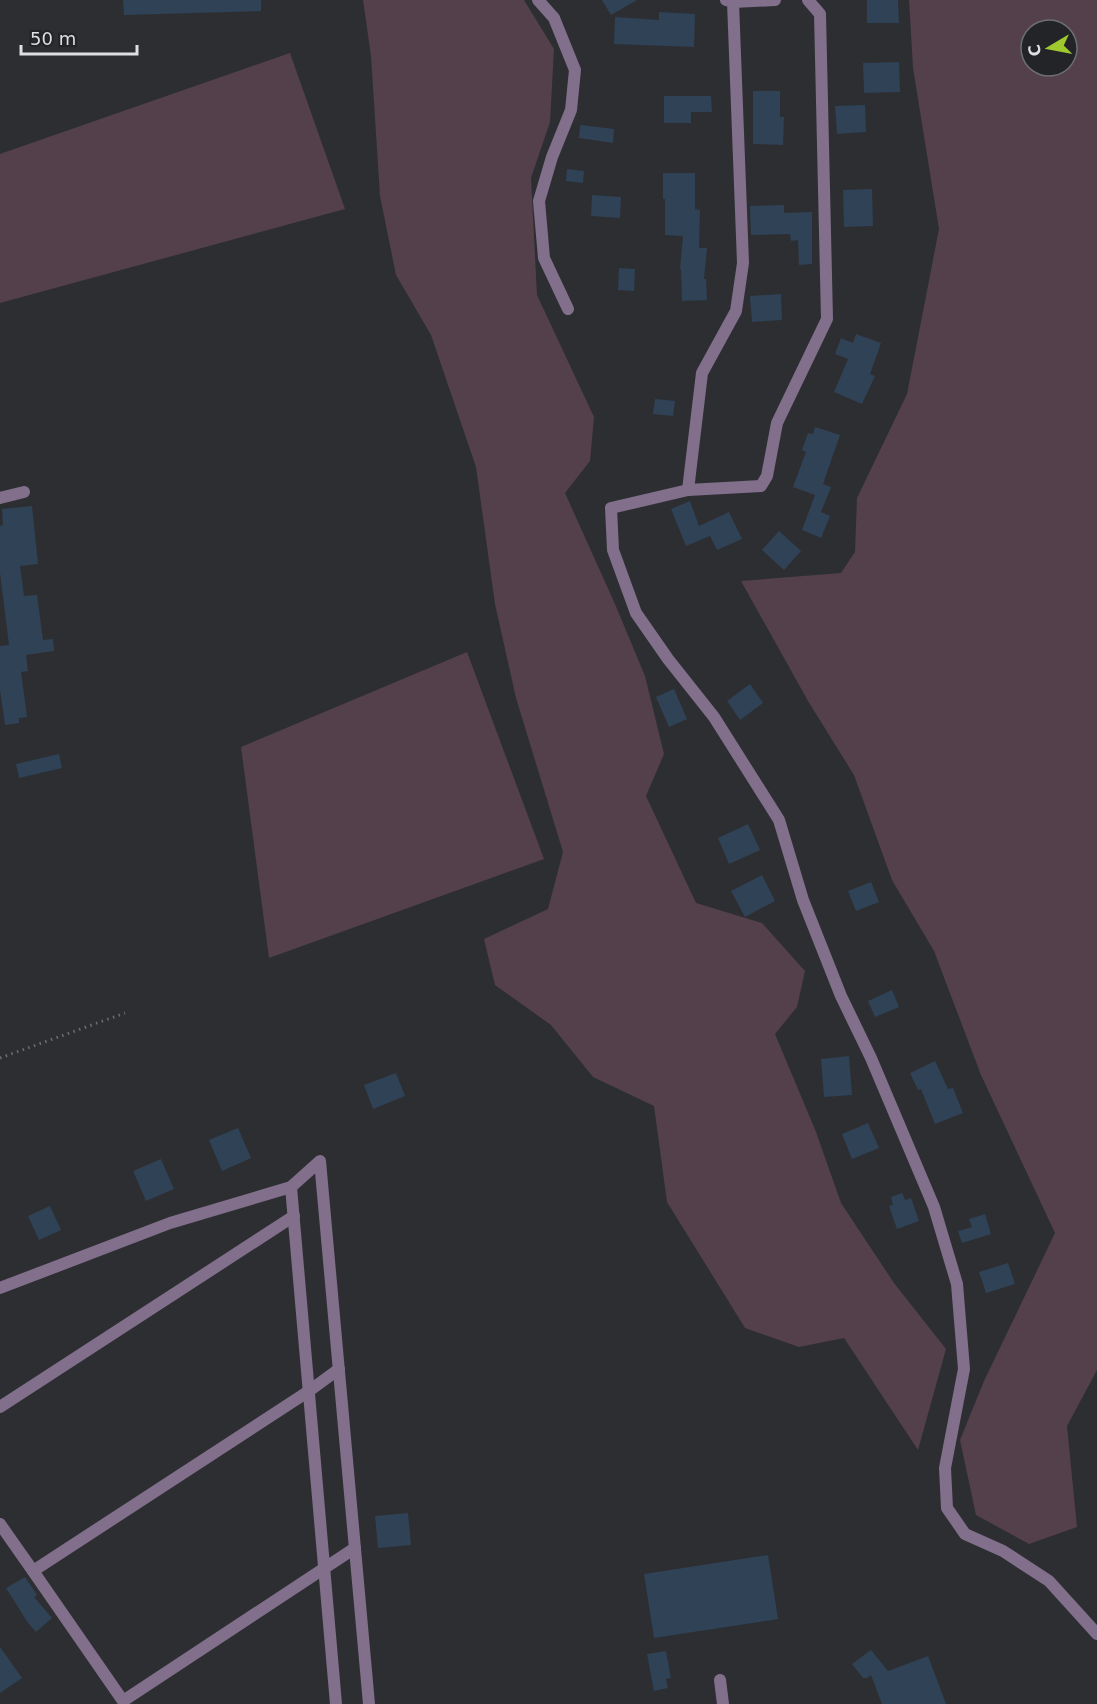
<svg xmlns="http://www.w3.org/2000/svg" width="1097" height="1704" viewBox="0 0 1097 1704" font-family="'DejaVu Sans',sans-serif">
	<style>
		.green { fill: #53404a; fill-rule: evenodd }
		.building { fill: #2f4256 }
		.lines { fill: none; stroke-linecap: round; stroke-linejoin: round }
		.path { stroke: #6c6d70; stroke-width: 3; stroke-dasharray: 1.5 4.5; stroke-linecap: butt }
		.minor { stroke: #816f8b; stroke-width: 12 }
	</style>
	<rect width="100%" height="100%" fill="#2d2e32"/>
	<g class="green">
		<path d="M 363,0 L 524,0 L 554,49 L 550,122 L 531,178 L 537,295 L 594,417 L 590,461 L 565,493 L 615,604 L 645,676 L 664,754 L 646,796 L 696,903 L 762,923 L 805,971 L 797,1007 L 775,1034 L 816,1132 L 841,1203 L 894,1283 L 946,1349 L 918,1450 L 844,1338 L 799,1347 L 745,1328 L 667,1202 L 654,1106 L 593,1077 L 551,1025 L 495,985 L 484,939 L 548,909 L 563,852 L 516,698 L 495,604 L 476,467 L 431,335 L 396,275 L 380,196 L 371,56 Z"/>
		<path d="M 909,0 L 1097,0 L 1097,1370 L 1067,1426 L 1077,1527 L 1029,1544 L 976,1515 L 960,1440 L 984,1381 L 1055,1233 L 981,1075 L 934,951 L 892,880 L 854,775 L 808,701 L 741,581 L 841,573 L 855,552 L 857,498 L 907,394 L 939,229 L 913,68 ZM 1031,30 L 1067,30 L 1067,66 L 1031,66 Z"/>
		<path d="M 290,53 L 345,209 L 0,303 L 0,154 Z"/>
		<path d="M 467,652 L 544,859 L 269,958 L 241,747 Z"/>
	</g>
	<g class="building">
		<path d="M 123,0 L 261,0 L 261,11 L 124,15 Z"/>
		<path d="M 602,0 L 637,0 L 611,15 Z"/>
		<path d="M 867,0 L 898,0 L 899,23 L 867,23 Z"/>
		<path d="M 659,12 L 695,14 L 694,47 L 614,44 L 615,17 L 659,20 Z"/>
		<path d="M 899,62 L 900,92 L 864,93 L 863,63 Z"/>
		<path d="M 753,91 L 780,91 L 780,117 L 784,117 L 783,145 L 753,144 Z"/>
		<path d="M 664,96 L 711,96 L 712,112 L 691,112 L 691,123 L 664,123 Z"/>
		<path d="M 865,105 L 866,132 L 837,134 L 835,106 Z"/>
		<path d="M 580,125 L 614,129 L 613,143 L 579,138 Z"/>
		<path d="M 567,169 L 584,171 L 583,183 L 566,181 Z"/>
		<path d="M 663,173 L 695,173 L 695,209 L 700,210 L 699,248 L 707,248 L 704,279 L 706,279 L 707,300 L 682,301 L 681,269 L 680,269 L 683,236 L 665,235 L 665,199 L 663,199 Z"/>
		<path d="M 872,189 L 873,226 L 844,227 L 843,190 Z"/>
		<path d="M 592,195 L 621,197 L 620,218 L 591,216 Z"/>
		<path d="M 784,205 L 784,213 L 812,212 L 812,264 L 799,265 L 798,240 L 791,241 L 790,234 L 751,235 L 750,206 Z"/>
		<path d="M 619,268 L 635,269 L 634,291 L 618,290 Z"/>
		<path d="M 781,294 L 782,320 L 752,322 L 750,296 Z"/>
		<path d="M 856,334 L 881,343 L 870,374 L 875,376 L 862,404 L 834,392 L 848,359 L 835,354 L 841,338 L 853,343 Z"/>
		<path d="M 655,399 L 675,401 L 673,416 L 653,414 Z"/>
		<path d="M 815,427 L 840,435 L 823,484 L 831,487 L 821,512 L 830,516 L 821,538 L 802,530 L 815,495 L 793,487 L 806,452 L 802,450 L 808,433 L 813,434 Z"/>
		<path d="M 690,501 L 699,526 L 729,512 L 742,539 L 717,550 L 710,536 L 686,546 L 671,509 Z"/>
		<path d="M 32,506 L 38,564 L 20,566 L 24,596 L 37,595 L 43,640 L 53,639 L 54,651 L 26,655 L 28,671 L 21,672 L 27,717 L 19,718 L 19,723 L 5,725 L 0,690 L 0,646 L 9,645 L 0,573 L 0,526 L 3,525 L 2,509 Z"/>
		<path d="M 779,531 L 801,551 L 784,570 L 762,550 Z"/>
		<path d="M 750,684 L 763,703 L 740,720 L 727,701 Z"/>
		<path d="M 674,689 L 687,719 L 669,727 L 656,697 Z"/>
		<path d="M 59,754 L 62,768 L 19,778 L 16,764 Z"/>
		<path d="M 748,824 L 760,850 L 729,864 L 718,838 Z"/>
		<path d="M 762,875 L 775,901 L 745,917 L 731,891 Z"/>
		<path d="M 871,882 L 879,902 L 856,911 L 848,891 Z"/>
		<path d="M 892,990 L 899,1007 L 875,1017 L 868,1001 Z"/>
		<path d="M 849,1056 L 852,1095 L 824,1097 L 821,1059 Z"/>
		<path d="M 935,1061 L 948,1089 L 953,1088 L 963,1113 L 935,1124 L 921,1089 L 918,1090 L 910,1073 Z"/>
		<path d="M 396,1073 L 405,1096 L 373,1109 L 364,1085 Z"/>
		<path d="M 868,1123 L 879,1148 L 852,1159 L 842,1134 Z"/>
		<path d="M 238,1128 L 251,1158 L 222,1171 L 209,1140 Z"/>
		<path d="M 161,1159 L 174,1189 L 146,1201 L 133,1171 Z"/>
		<path d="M 902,1193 L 905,1200 L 911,1198 L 919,1221 L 897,1229 L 889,1206 L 893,1205 L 891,1197 Z"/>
		<path d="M 50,1206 L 61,1230 L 39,1240 L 28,1216 Z"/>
		<path d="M 985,1214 L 991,1234 L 962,1243 L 958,1231 L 972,1227 L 969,1219 Z"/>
		<path d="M 1008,1263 L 1015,1284 L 986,1293 L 979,1272 Z"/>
		<path d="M 408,1513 L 411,1545 L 378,1548 L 375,1516 Z"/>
		<path d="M 768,1555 L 778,1619 L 654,1638 L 644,1574 Z"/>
		<path d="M 25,1577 L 37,1595 L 34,1597 L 52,1618 L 36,1632 L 28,1623 L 6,1588 Z"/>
		<path d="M 0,1647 L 22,1678 L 0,1693 Z"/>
		<path d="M 871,1650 L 888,1671 L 928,1656 L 946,1704 L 882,1704 L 871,1675 L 867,1678 L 863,1678 L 852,1664 Z"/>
		<path d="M 666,1651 L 671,1678 L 666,1679 L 668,1688 L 654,1691 L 647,1654 Z"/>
	</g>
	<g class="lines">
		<path class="path" d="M 0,1058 L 125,1013"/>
		<g class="minor">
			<path d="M 538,0 L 554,18 L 575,70 L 571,110 L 552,157 L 539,201 L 544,258 L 568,309"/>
			<path d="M 726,0 L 733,2 L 743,263 L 736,311 L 702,373 L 688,490 L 611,508 L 613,550 L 636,613 L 668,659 L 714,717 L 779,820 L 803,900 L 841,996 L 871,1058 L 934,1207 L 957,1284 L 964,1369 L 945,1468 L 947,1508 L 965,1534 L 1003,1551 L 1049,1581 L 1097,1634"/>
			<path d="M 733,2 L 775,0"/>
			<path d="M 688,490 L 761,486 L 767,476 L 777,423 L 827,319 L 820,14 L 808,0"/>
			<path d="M 0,498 L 24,492"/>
			<path d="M 291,1187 L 336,1704"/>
			<path d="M 0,1288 L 170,1223 L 291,1187 L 320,1161 L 369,1704"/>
			<path d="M 339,1369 L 309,1391 L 33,1571 L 123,1701 L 355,1548"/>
			<path d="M 0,1407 L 294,1216"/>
			<path d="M 0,1524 L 33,1571"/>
			<path d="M 720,1680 L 723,1704"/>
		</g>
	</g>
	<g transform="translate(1049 48) rotate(260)"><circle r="28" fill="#232428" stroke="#6e6f72" stroke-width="1.5"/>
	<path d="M0-4.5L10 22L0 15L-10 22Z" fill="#9eca2f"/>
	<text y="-9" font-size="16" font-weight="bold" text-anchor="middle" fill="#dfdfe2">С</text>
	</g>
	<path d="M21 45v9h116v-9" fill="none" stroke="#dfdfe2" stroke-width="3"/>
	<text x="30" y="45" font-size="18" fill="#dfdfe2" stroke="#232428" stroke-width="4.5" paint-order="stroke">50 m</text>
</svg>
